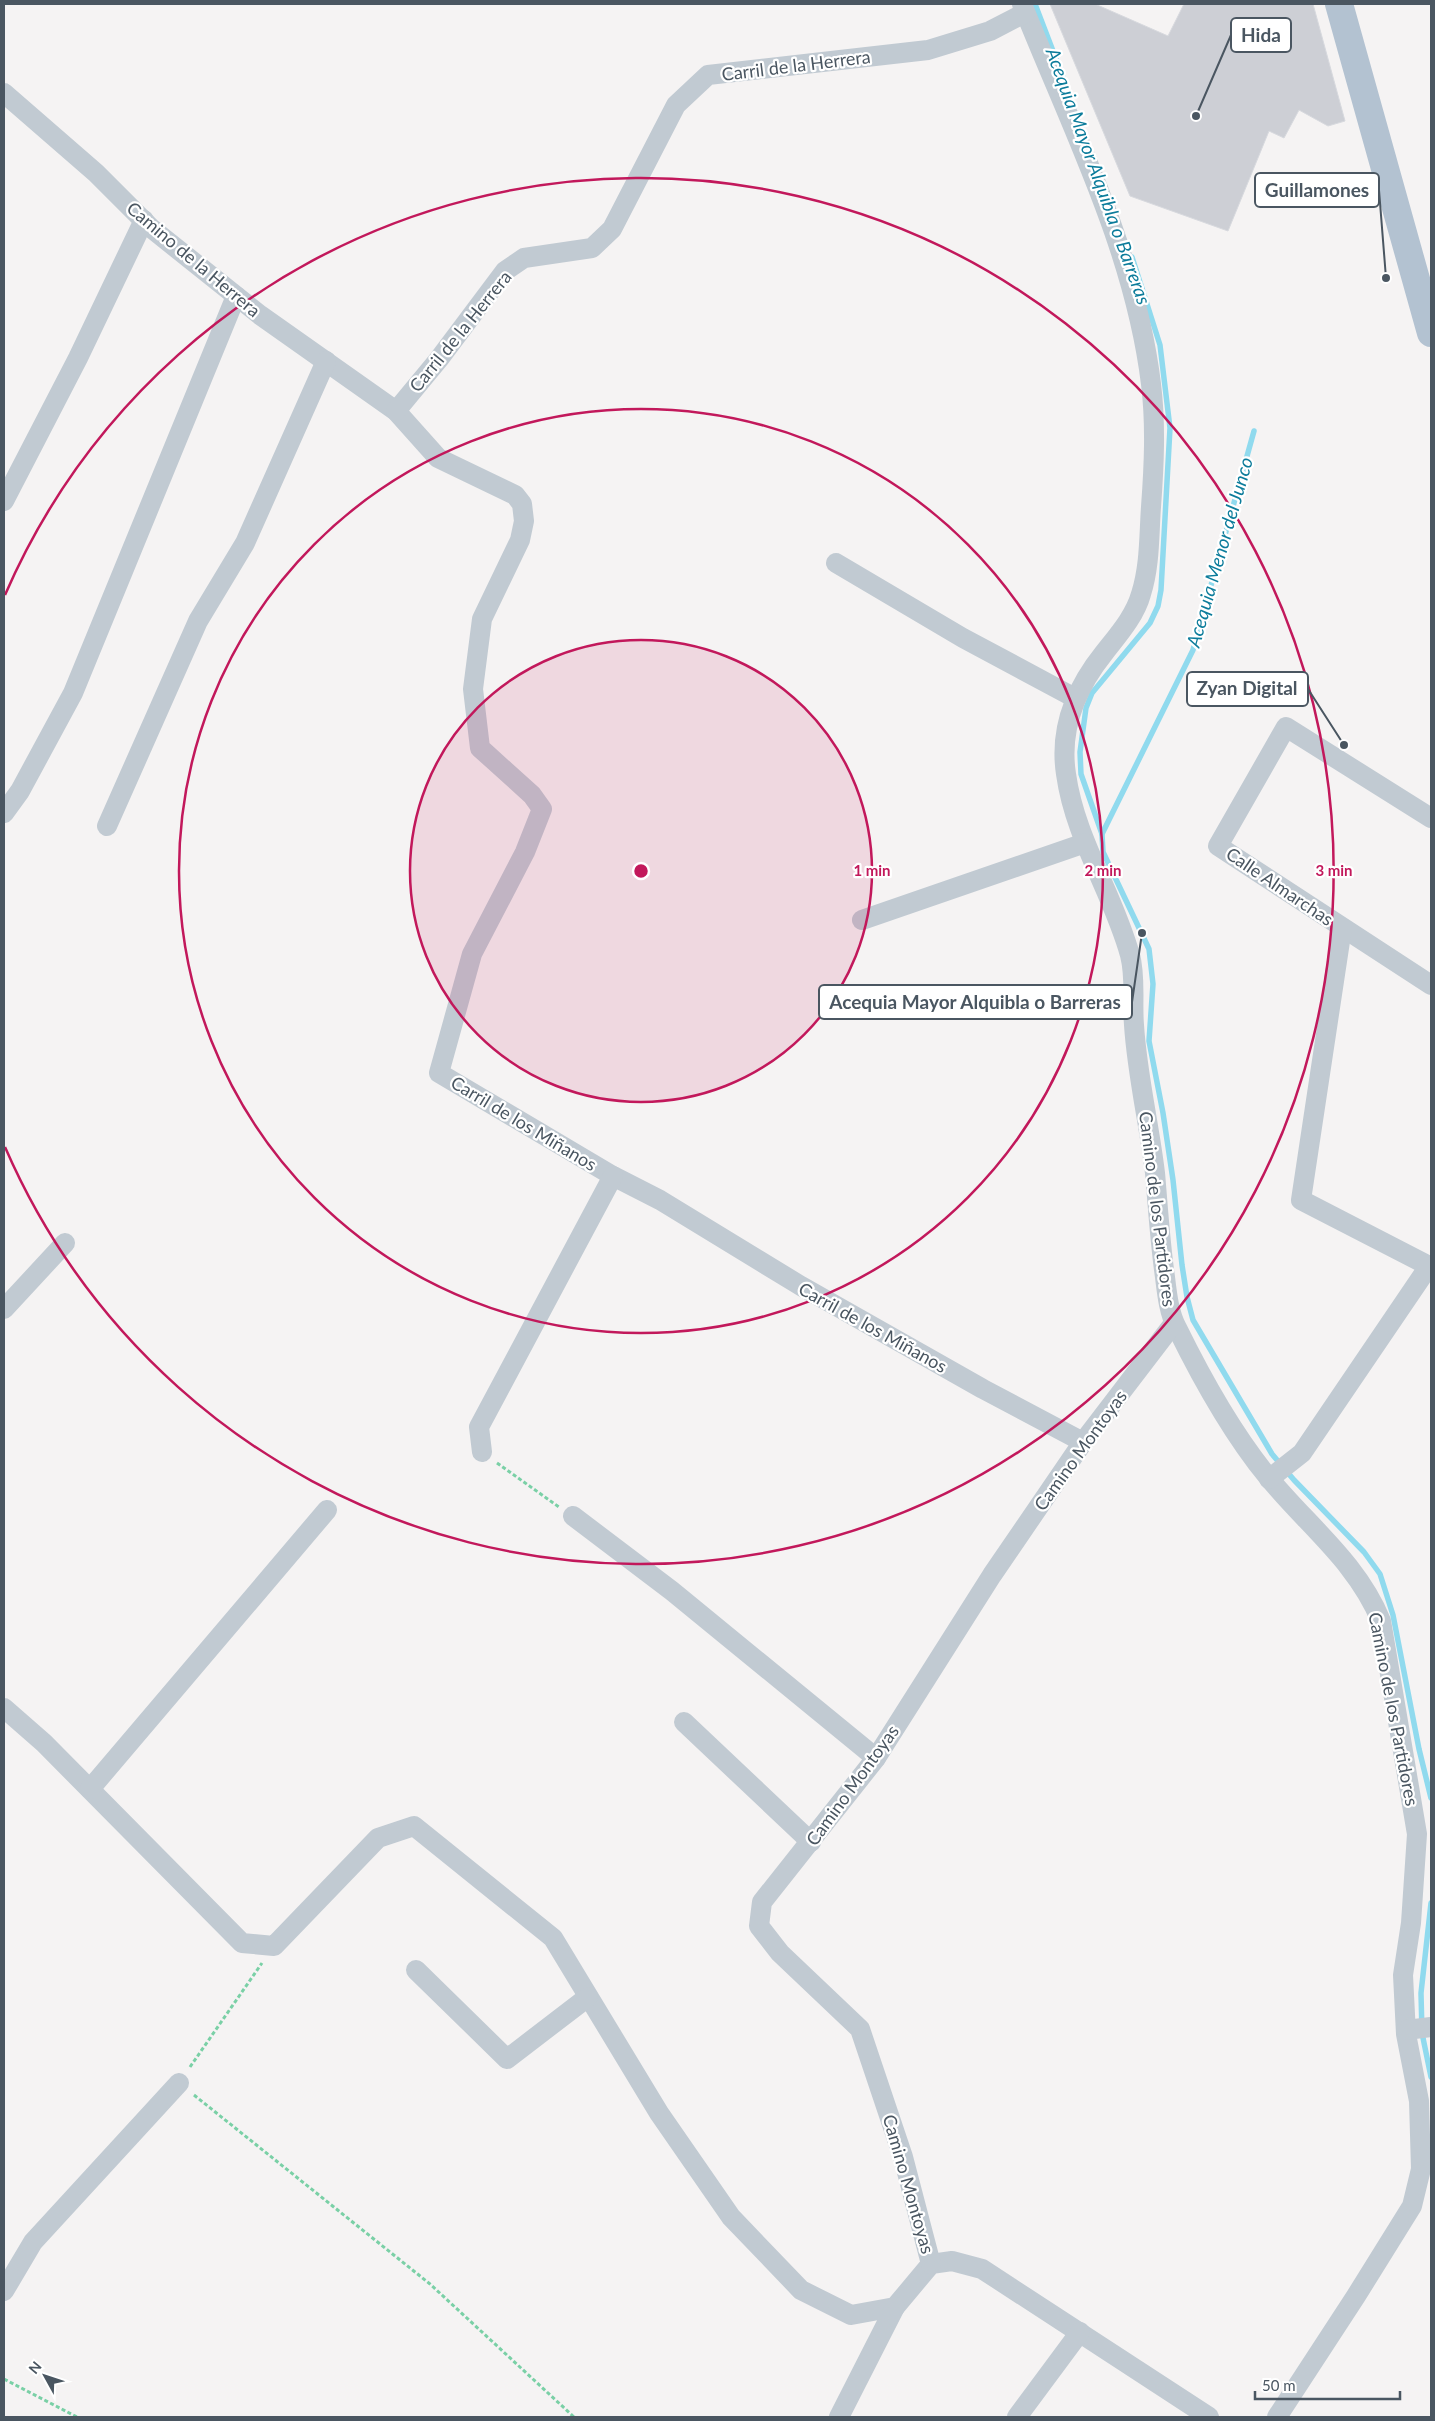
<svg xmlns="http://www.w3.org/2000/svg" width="1435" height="2421" viewBox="0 0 1435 2421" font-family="Lato,sans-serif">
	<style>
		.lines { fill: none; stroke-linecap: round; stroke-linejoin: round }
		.stream { stroke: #90daee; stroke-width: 5.5 }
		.building { fill: #cdcfd5; stroke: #d7d9de }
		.path { stroke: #7ad0a6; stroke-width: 3; stroke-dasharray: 4 2.5; stroke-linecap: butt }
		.street { stroke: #c1cad2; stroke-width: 20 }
		.primary { stroke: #b3c2d1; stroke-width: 28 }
		.ring { fill: none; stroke: #c2185b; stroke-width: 2.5 }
		.labels { text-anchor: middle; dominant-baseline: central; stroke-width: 4.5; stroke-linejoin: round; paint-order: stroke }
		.street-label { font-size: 18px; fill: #4a5661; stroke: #fff }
		.water-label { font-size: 19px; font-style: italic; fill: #0c7c9b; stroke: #fff }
		.centre { fill: #c2185b; stroke: #fff; stroke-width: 2.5 }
		.ring-label { font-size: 15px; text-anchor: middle; font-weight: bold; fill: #c2185b; stroke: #fff; stroke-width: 4.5; stroke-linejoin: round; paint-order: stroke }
		.leader { fill: none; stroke: #4a5661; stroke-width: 2 }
		.callout-dot { fill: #4a5661; stroke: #fff; stroke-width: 2 }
		.callout { fill: #fff; stroke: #4a5661; stroke-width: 2 }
		.callout-label { font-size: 19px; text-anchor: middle; font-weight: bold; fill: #4a5661 }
	</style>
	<rect width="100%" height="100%" fill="#f5f3f3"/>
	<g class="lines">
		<g class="stream">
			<path d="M 1035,4 L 1066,85"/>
			<path d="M 1132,257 L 1160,345 L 1170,428 L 1161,590 L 1158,606 L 1150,623 L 1092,693 L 1086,708 L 1080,752 L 1081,774 L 1102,834 L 1103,852 L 1149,949 L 1153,984 L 1149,1041 L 1163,1113 L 1173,1180 L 1182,1265 L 1187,1297 L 1193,1320 L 1272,1454 L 1294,1480 L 1364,1552 L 1380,1574 L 1393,1615 L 1419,1749 L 1431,1798"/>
			<path d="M 1102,834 L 1193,650 L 1254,431"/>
			<path d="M 1431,1903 L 1421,1993 L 1422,2033 L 1431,2077"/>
		</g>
	</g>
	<path class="building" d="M 1050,4 L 1095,4 L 1168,36 L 1184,4 L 1313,4 L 1345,121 L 1328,126 L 1299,110 L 1284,138 L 1269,131 L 1228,231 L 1130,196 Z"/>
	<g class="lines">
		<g class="path">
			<path d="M 497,1463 L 559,1507"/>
			<path d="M 190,2067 L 262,1963"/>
			<path d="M 194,2095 L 430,2284 L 574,2417"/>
			<path d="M 4,2379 L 77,2417"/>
		</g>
		<g class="street">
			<path d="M 1022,4 C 1071,127 1135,251 1151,384 C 1156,425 1154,466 1151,507 C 1149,535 1150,566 1141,594 C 1135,616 1118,635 1104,653 C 1076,688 1059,728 1066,774 C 1075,839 1113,893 1130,955 C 1136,978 1132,1002 1134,1025 C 1137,1074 1149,1123 1155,1173 C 1158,1207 1160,1242 1165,1277 C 1167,1294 1169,1313 1177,1328 C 1202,1379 1232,1433 1268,1477 C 1307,1525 1357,1562 1381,1621 L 1417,1834 L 1411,1923 L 1403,1975 L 1406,2034 L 1419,2101 L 1421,2169 L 1412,2206 L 1356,2296 L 1277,2417"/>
			<path d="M 4,93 L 96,173 L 151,228 L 260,315 L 396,411 L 438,458 L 515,495 L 522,504 L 524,521 L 520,540 L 482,619 L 473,689 L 480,748 L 532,795 L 542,809 L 525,852 L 472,954 L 439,1073 L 613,1176 L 660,1200 L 801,1286 L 983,1389 L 1083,1442"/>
			<path d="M 396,411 L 439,359 L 505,271 L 524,258 L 592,248 L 612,229 L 676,105 L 708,75 L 928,50 L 990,31 L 1025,13"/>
			<path d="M 4,501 L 78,358 L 144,220"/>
			<path d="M 836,563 L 963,638 L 1075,698"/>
			<path d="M 4,813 L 20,791 L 73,693 L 236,296"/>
			<path d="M 1431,818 L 1286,727 L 1218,846 L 1431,985"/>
			<path d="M 107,826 L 198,621 L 245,543 L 326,361"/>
			<path d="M 862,920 L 1085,843"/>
			<path d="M 1342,928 L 1301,1200 L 1431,1267"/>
			<path d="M 4,1309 L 65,1243"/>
			<path d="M 482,1452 L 479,1427 L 613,1176"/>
			<path d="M 1269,1479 L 1302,1453 L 1429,1266"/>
			<path d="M 573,1516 L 672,1591 L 876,1758"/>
			<path d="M 4,1708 L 44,1743 L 242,1943 L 274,1946 L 378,1838 L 414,1826 L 553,1938 L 659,2113 L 731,2217 L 801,2290 L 851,2315 L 895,2307 L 931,2264 L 952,2261 L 982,2269 L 1209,2417"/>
			<path d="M 684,1722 L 811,1842"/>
			<path d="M 90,1789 L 327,1510"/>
			<path d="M 416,1970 L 507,2059 L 588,1997"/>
			<path d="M 1406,2030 L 1431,2027"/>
			<path d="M 931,2264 L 903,2157 L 860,2029 L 780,1953 L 759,1926 L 762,1902 L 876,1758 L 992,1575 L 1083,1442 L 1174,1323"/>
			<path d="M 4,2291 L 33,2242 L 179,2083"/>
			<path d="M 839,2417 L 895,2307"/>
			<path d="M 1017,2417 L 1080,2332"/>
		</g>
		<path class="primary" d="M 1339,4 L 1431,333"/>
	</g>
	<circle cx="641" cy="871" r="231" fill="#c2185b" fill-opacity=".12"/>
	<g class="ring">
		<circle cx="641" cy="871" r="231"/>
		<circle cx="641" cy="871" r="462"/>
		<path d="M5 595A693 693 0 1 1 5 1147"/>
	</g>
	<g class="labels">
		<g class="street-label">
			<text transform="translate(796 65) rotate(-7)">Carril de la Herrera</text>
			<text transform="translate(194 259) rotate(40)">Camino de la Herrera</text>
			<text transform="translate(460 331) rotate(-51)">Carril de la Herrera</text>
			<text transform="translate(1280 886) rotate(34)">Calle Almarchas</text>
			<text transform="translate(524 1123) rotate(31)">Carril de los Miñanos</text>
			<text transform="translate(1158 1209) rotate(83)">Camino de los Partidores</text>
			<text transform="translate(873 1327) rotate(29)">Carril de los Miñanos</text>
			<text transform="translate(1080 1450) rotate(-54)">Camino Montoyas</text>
			<text transform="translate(1394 1709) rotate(79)">Camino de los Partidores</text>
			<text transform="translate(852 1785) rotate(-54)">Camino Montoyas</text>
			<text transform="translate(909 2184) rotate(74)">Camino Montoyas</text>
		</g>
		<g class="water-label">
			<text transform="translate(1099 176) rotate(70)">Acequia Mayor Alquibla o Barreras</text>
			<text transform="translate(1219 552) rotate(-74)">Acequia Menor del Junco</text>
		</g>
	</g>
	<circle cx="641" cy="871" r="8" class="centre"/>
	<g class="ring-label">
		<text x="872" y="876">1 min</text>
		<text x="1103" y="876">2 min</text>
		<text x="1334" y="876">3 min</text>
	</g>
	<path class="leader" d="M1196 116L1231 35M1386 278L1379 190M1344 745L1308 689M1142 933L1132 1002"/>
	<g class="callout-dot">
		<circle cx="1196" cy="116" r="5"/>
		<circle cx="1386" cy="278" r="5"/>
		<circle cx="1344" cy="745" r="5"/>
		<circle cx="1142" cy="933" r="5"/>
	</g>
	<g class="callout">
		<rect x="1231" y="18" width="60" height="34" rx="5"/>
		<rect x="1255" y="173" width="124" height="34" rx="5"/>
		<rect x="1187" y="672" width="121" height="34" rx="5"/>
		<rect x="819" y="985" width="313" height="34" rx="5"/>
	</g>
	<g class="callout-label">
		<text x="1261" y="42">Hida</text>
		<text x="1317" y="197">Guillamones</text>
		<text x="1247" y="695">Zyan Digital</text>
		<text x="975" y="1009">Acequia Mayor Alquibla o Barreras</text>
	</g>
	<rect width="1435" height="2421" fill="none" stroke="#4a5661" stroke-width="10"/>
	<g transform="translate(45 2376) rotate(310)" stroke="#ffffff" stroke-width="4" paint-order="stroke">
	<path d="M0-4L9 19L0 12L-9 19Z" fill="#4a5661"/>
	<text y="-8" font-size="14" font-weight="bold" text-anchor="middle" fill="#4a5661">N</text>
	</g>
	<path d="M1255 2391v8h145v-8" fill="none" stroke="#4a5661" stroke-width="2.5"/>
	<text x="1262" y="2391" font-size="15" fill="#4a5661" stroke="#ffffff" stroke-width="4" paint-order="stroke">50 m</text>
</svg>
